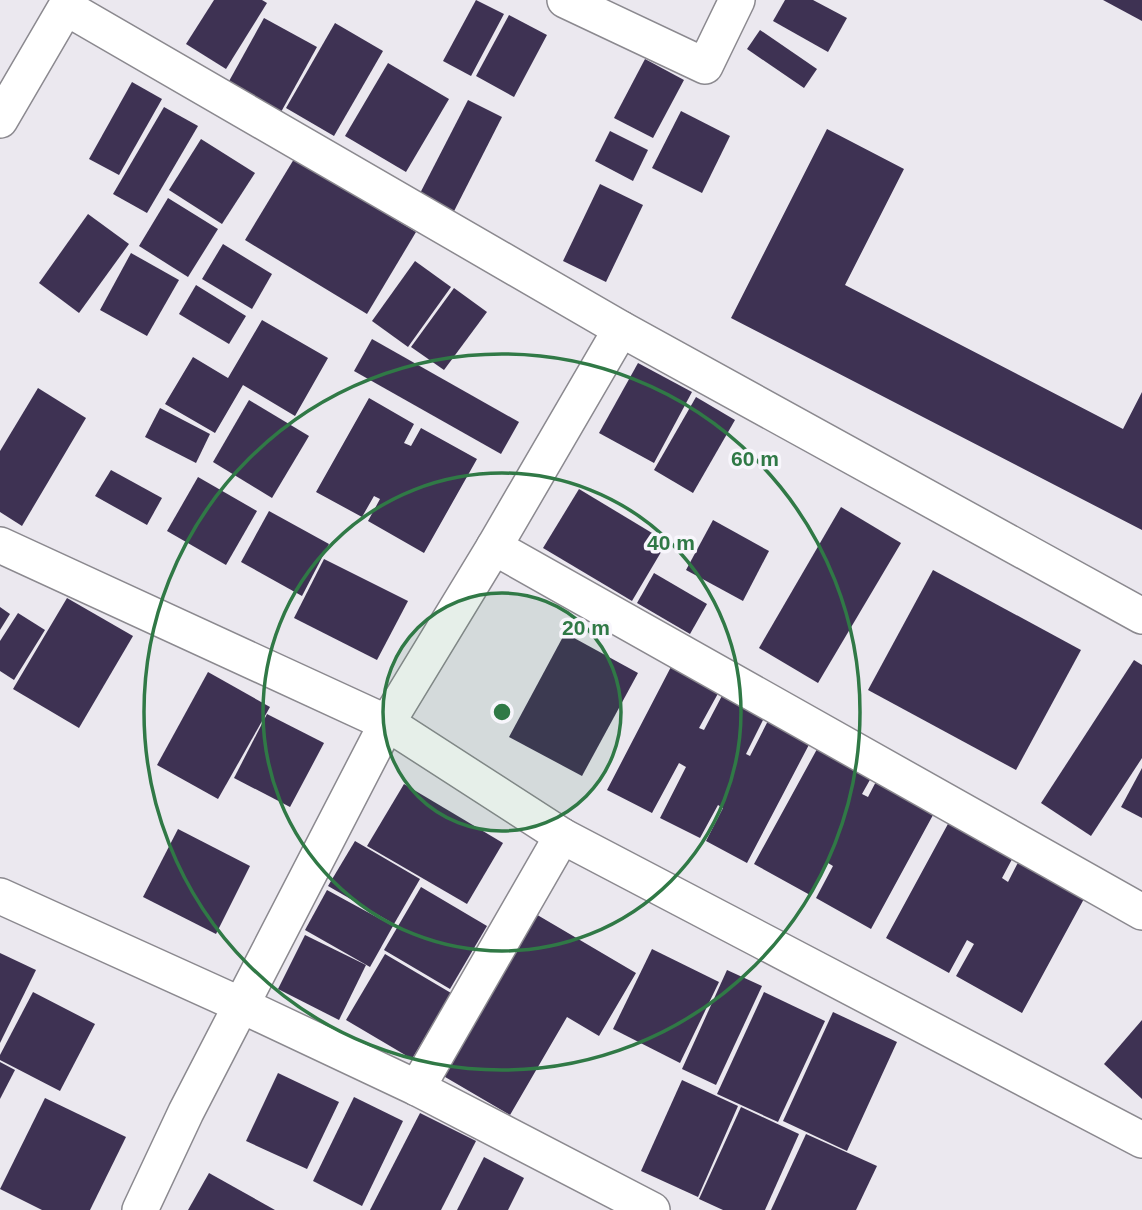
<svg xmlns="http://www.w3.org/2000/svg" width="1142" height="1210" viewBox="0 0 1142 1210" font-family="Arial,sans-serif">
	<style>
		.building { fill: #3e3253 }
		.lines { fill: none; stroke-linecap: round; stroke-linejoin: round }
		.street-casing { stroke: #8b898f; stroke-width: 38 }
		.street { stroke: #fff; stroke-width: 35 }
		.ring { fill: none; stroke: #307946; stroke-width: 3.5 }
		.centre { fill: #307946; stroke: #f8f6fc; stroke-width: 3.5 }
		.ring-label { font-size: 21px; text-anchor: middle; font-weight: bold; fill: #307946; stroke: #f8f6fc; stroke-width: 7; stroke-linejoin: round; paint-order: stroke }
	</style>
	<rect width="100%" height="100%" fill="#ebe8ef"/>
	<g class="building">
		<path d="M 214,0 L 262,0 L 267,3 L 226,69 L 186,44 Z"/>
		<path d="M 476,0 L 504,14 L 471,76 L 443,61 Z"/>
		<path d="M 785,0 L 813,0 L 847,18 L 828,52 L 773,21 Z"/>
		<path d="M 1103,0 L 1142,0 L 1142,21 Z"/>
		<path d="M 509,15 L 547,35 L 514,97 L 476,76 Z"/>
		<path d="M 264,18 L 317,47 L 281,112 L 228,83 Z"/>
		<path d="M 335,23 L 383,51 L 334,136 L 286,108 Z"/>
		<path d="M 760,30 L 817,69 L 804,88 L 747,49 Z"/>
		<path d="M 645,59 L 684,80 L 653,138 L 614,118 Z"/>
		<path d="M 388,63 L 449,99 L 406,172 L 345,136 Z"/>
		<path d="M 132,82 L 162,99 L 119,175 L 89,159 Z"/>
		<path d="M 468,100 L 502,117 L 449,221 L 415,203 Z"/>
		<path d="M 164,107 L 198,126 L 147,213 L 113,194 Z"/>
		<path d="M 681,111 L 730,136 L 702,193 L 652,168 Z"/>
		<path d="M 827,129 L 904,169 L 845,285 L 1123,429 L 1142,392 L 1142,530 L 731,318 Z"/>
		<path d="M 610,131 L 648,150 L 633,181 L 595,161 Z"/>
		<path d="M 201,139 L 255,173 L 222,224 L 169,190 Z"/>
		<path d="M 294,159 L 416,232 L 367,314 L 245,240 Z"/>
		<path d="M 600,184 L 643,205 L 606,282 L 563,261 Z"/>
		<path d="M 168,198 L 218,229 L 188,277 L 139,246 Z"/>
		<path d="M 88,214 L 129,244 L 79,313 L 39,283 Z"/>
		<path d="M 223,244 L 272,274 L 252,309 L 202,279 Z"/>
		<path d="M 131,253 L 179,280 L 147,336 L 100,310 Z"/>
		<path d="M 415,261 L 451,287 L 408,347 L 372,321 Z"/>
		<path d="M 196,285 L 246,316 L 229,344 L 179,314 Z"/>
		<path d="M 454,288 L 487,312 L 444,370 L 411,347 Z"/>
		<path d="M 262,320 L 328,358 L 295,416 L 243,385 L 215,433 L 165,404 L 193,357 L 228,378 Z"/>
		<path d="M 372,339 L 519,422 L 501,454 L 354,371 Z"/>
		<path d="M 638,363 L 692,392 L 654,463 L 599,433 Z"/>
		<path d="M 38,388 L 86,418 L 22,526 L 0,512 L 0,451 Z"/>
		<path d="M 696,397 L 735,420 L 693,493 L 654,470 Z"/>
		<path d="M 369,398 L 414,424 L 404,443 L 411,446 L 421,428 L 477,459 L 424,553 L 368,521 L 380,499 L 374,496 L 362,517 L 316,492 Z"/>
		<path d="M 249,400 L 309,436 L 272,498 L 213,462 Z"/>
		<path d="M 160,408 L 210,434 L 196,463 L 145,437 Z"/>
		<path d="M 111,470 L 162,498 L 147,525 L 95,496 Z"/>
		<path d="M 198,477 L 257,511 L 226,565 L 167,531 Z"/>
		<path d="M 579,489 L 667,542 L 632,601 L 543,548 Z"/>
		<path d="M 841,507 L 901,543 L 818,683 L 759,648 Z"/>
		<path d="M 269,511 L 329,544 L 302,596 L 241,562 Z"/>
		<path d="M 713,520 L 769,551 L 743,601 L 686,570 Z"/>
		<path d="M 324,559 L 408,601 L 377,660 L 294,618 Z"/>
		<path d="M 933,570 L 1081,650 L 1016,770 L 868,690 Z"/>
		<path d="M 654,573 L 707,604 L 690,634 L 637,603 Z"/>
		<path d="M 67,598 L 133,636 L 79,728 L 13,689 Z"/>
		<path d="M 0,607 L 10,614 L 0,630 Z"/>
		<path d="M 18,613 L 45,630 L 14,680 L 0,671 L 0,641 Z"/>
		<path d="M 565,633 L 638,673 L 582,776 L 509,737 Z"/>
		<path d="M 1134,660 L 1142,665 L 1142,758 L 1091,836 L 1041,803 Z"/>
		<path d="M 673,663 L 721,688 L 699,728 L 704,730 L 725,690 L 767,712 L 746,754 L 750,756 L 771,715 L 813,737 L 747,863 L 706,841 L 723,808 L 718,805 L 700,838 L 660,818 L 686,767 L 679,763 L 652,813 L 607,790 Z"/>
		<path d="M 208,672 L 270,707 L 218,799 L 157,765 Z"/>
		<path d="M 267,714 L 324,743 L 290,807 L 234,778 Z"/>
		<path d="M 822,740 L 876,769 L 862,794 L 868,797 L 881,772 L 939,804 L 871,929 L 816,898 L 833,866 L 828,863 L 810,895 L 754,864 Z"/>
		<path d="M 1142,768 L 1142,818 L 1121,807 Z"/>
		<path d="M 404,784 L 503,843 L 467,904 L 367,846 Z"/>
		<path d="M 955,811 L 1019,846 L 1002,878 L 1008,882 L 1025,849 L 1091,886 L 1022,1013 L 956,976 L 974,944 L 967,940 L 949,973 L 886,938 Z"/>
		<path d="M 178,829 L 250,866 L 216,934 L 143,897 Z"/>
		<path d="M 355,841 L 420,879 L 394,924 L 328,886 Z"/>
		<path d="M 421,887 L 487,926 L 450,989 L 384,950 Z"/>
		<path d="M 327,890 L 393,926 L 370,967 L 305,930 Z"/>
		<path d="M 534,913 L 636,973 L 599,1036 L 567,1017 L 510,1115 L 440,1074 Z"/>
		<path d="M 305,935 L 366,965 L 339,1020 L 278,989 Z"/>
		<path d="M 652,949 L 719,982 L 680,1063 L 613,1029 Z"/>
		<path d="M 0,953 L 36,970 L 0,1043 Z"/>
		<path d="M 385,954 L 451,993 L 412,1059 L 346,1020 Z"/>
		<path d="M 727,970 L 762,986 L 716,1085 L 682,1069 Z"/>
		<path d="M 33,992 L 95,1024 L 60,1091 L 0,1060 L 0,1055 Z"/>
		<path d="M 764,992 L 825,1021 L 778,1122 L 717,1094 Z"/>
		<path d="M 833,1012 L 897,1042 L 847,1151 L 783,1121 Z"/>
		<path d="M 1142,1020 L 1142,1099 L 1104,1064 Z"/>
		<path d="M 0,1062 L 15,1070 L 0,1099 Z"/>
		<path d="M 278,1073 L 339,1102 L 307,1169 L 246,1141 Z"/>
		<path d="M 682,1080 L 738,1106 L 698,1197 L 641,1171 Z"/>
		<path d="M 354,1097 L 403,1121 L 362,1206 L 313,1181 Z"/>
		<path d="M 45,1098 L 126,1137 L 90,1210 L 42,1210 L 0,1189 Z"/>
		<path d="M 741,1107 L 799,1134 L 765,1210 L 723,1210 L 699,1199 Z"/>
		<path d="M 420,1113 L 476,1141 L 441,1210 L 370,1210 Z"/>
		<path d="M 806,1134 L 877,1166 L 856,1210 L 771,1210 Z"/>
		<path d="M 484,1157 L 524,1178 L 508,1210 L 457,1210 Z"/>
		<path d="M 209,1173 L 275,1210 L 188,1210 Z"/>
	</g>
	<g class="lines">
		<defs>
			<g id="street">
				<path d="M 565,0 L 705,66 L 737,0"/>
				<path d="M 67,8 L 621,329 L 1142,616"/>
				<path d="M 0,120 L 70,0"/>
				<path d="M 0,545 L 387,723 L 562,836 L 1142,1140"/>
				<path d="M 494,547 L 1142,912"/>
				<path d="M 0,896 L 243,1006 L 417,1088 L 652,1210"/>
				<path d="M 417,1088 L 562,836"/>
				<path d="M 140,1210 L 186,1112 L 387,723 L 494,547 L 621,329"/>
			</g>
		</defs>
		<use href="#street" class="street-casing"/>
		<use href="#street" class="street"/>
	</g>
	<circle cx="502" cy="712" r="119" fill="#307946" fill-opacity=".12"/>
	<g class="ring">
		<circle cx="502" cy="712" r="119"/>
		<circle cx="502" cy="712" r="239"/>
		<circle cx="502" cy="712" r="358"/>
	</g>
	<circle cx="502" cy="712" r="10" class="centre"/>
	<g class="ring-label">
		<text x="755" y="466">60 m</text>
		<text x="671" y="550">40 m</text>
		<text x="586" y="635">20 m</text>
	</g>
</svg>
